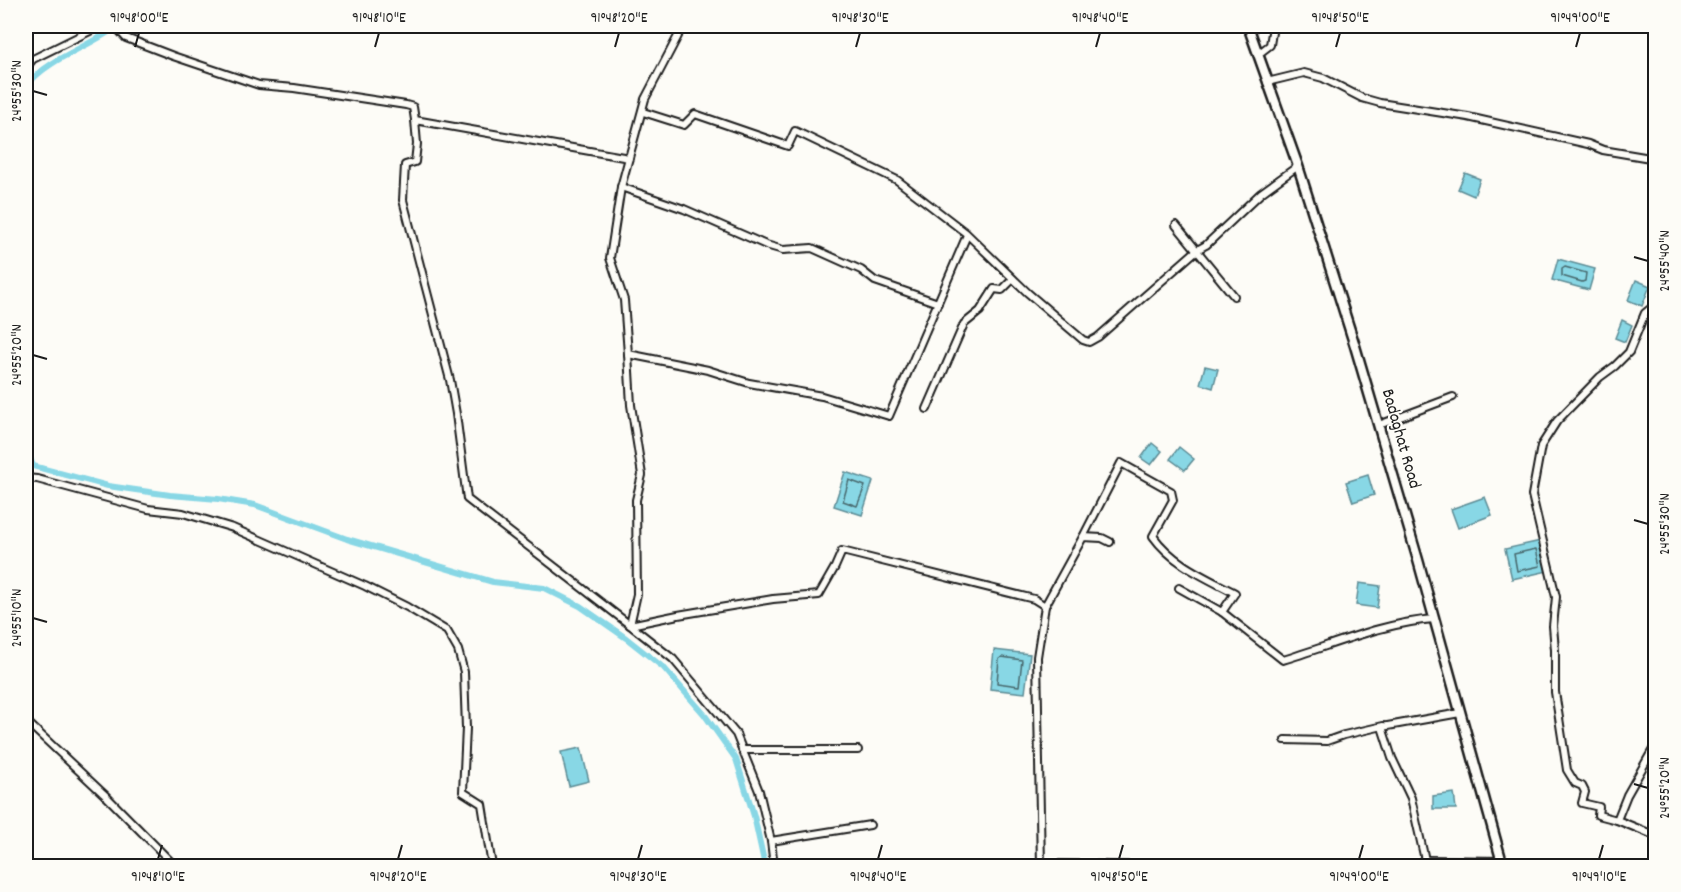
<svg xmlns="http://www.w3.org/2000/svg" width="1681" height="892" viewBox="0 0 1681 892" font-family="Dekko,sans-serif">
	<style>
		.water { fill: #88d7e5; stroke: #5d8c95; stroke-width: 1.5 }
		.lines { fill: none; stroke-linecap: round; stroke-linejoin: round }
		.shore { stroke: #47676c; stroke-width: 1.5 }
		.canal { stroke: #88d7e5; stroke-width: 6 }
		.minor-casing { stroke: #1c1c1c; stroke-width: 10 }
		.secondary-casing { stroke: #1c1c1c; stroke-width: 13 }
		.minor { stroke: #fdfcf7; stroke-width: 6 }
		.secondary { stroke: #fdfcf7; stroke-width: 8 }
		.ticks { fill: none; stroke: #1c1c1c; stroke-width: 2 }
		.labels { text-anchor: middle; dominant-baseline: central; stroke-width: 4.5; stroke-linejoin: round; paint-order: stroke }
		.street-label { font-size: 18px; fill: #1c1c1c; stroke: #fdfcf7 }
		.neatline { fill: none; stroke: #1c1c1c; stroke-width: 2 }
		.ticks-label { font-size: 15px; text-anchor: middle; fill: #1c1c1c }
	</style>
	<rect width="100%" height="100%" fill="#fdfcf7"/>
	<filter id="ink" filterUnits="userSpaceOnUse"><feTurbulence type="fractalNoise" baseFrequency=".0167" numOctaves="2"/><feDisplacementMap in="SourceGraphic" scale="12" xChannelSelector="R" yChannelSelector="G"/><feConvolveMatrix kernelMatrix="1 2 1 2 8 2 1 2 1" color-interpolation-filters="sRGB"/></filter>
	<g filter="url(#ink)">
		<g class="water">
			<path d="M 1465,173 L 1480,179 L 1474,196 L 1458,189 Z"/>
			<path d="M 1558,259 L 1595,269 L 1589,290 L 1552,280 Z"/>
			<path d="M 1636,280 L 1650,286 L 1642,306 L 1628,300 Z"/>
			<path d="M 1622,320 L 1632,325 L 1625,342 L 1615,338 Z"/>
			<path d="M 1205,366 L 1218,369 L 1213,388 L 1200,384 Z"/>
			<path d="M 1152,443 L 1162,451 L 1151,465 L 1141,458 Z"/>
			<path d="M 1179,447 L 1194,459 L 1185,470 L 1170,459 Z"/>
			<path d="M 845,472 L 873,481 L 862,515 L 834,506 Z"/>
			<path d="M 1368,475 L 1374,495 L 1353,502 L 1346,482 Z"/>
			<path d="M 1485,497 L 1492,515 L 1458,528 L 1451,509 Z"/>
			<path d="M 1541,541 L 1548,571 L 1512,579 L 1505,549 Z"/>
			<path d="M 1359,583 L 1380,586 L 1377,608 L 1356,605 Z"/>
			<path d="M 994,650 L 1030,654 L 1025,693 L 990,689 Z"/>
			<path d="M 581,748 L 589,781 L 569,786 L 561,752 Z"/>
			<path d="M 1454,793 L 1456,809 L 1433,809 L 1433,796 Z"/>
		</g>
		<g class="lines">
			<g class="shore">
				<path d="M 1565,267 L 1586,273 L 1585,281 L 1582,282 L 1562,276 L 1562,269 Z"/>
				<path d="M 849,480 L 865,486 L 857,506 L 843,501 Z"/>
				<path d="M 1536,549 L 1540,566 L 1517,571 L 1514,554 Z"/>
				<path d="M 1002,657 L 1022,660 L 1019,686 L 997,683 L 999,659 Z"/>
			</g>
			<g class="canal">
				<path d="M 26,86 C 50,57 88,48 117,26"/>
				<path d="M 26,447 L 33,466 L 108,486 L 170,495 L 218,499 L 255,505 L 347,539 L 493,582 L 544,588 L 580,606 L 626,638 L 664,668 L 704,714 L 736,759 L 754,816 L 765,866"/>
			</g>
			<defs>
				<g id="minor">
					<path d="M 115,26 L 126,38 L 173,56 L 259,85 L 294,88 L 406,105 L 413,107 L 415,120 L 629,158"/>
					<path d="M 681,26 L 678,36 L 645,99 L 621,187 L 610,258 L 624,300 L 628,354 L 708,370 L 749,383 L 822,396 L 889,416 L 967,235"/>
					<path d="M 1257,55 L 1270,45 L 1273,26"/>
					<path d="M 26,68 L 33,59 L 100,26"/>
					<path d="M 1267,82 L 1304,73 L 1323,78 L 1362,98 L 1380,103 L 1468,117 L 1588,144 L 1603,150 L 1656,159"/>
					<path d="M 643,112 L 684,125 L 695,114 L 788,146 L 795,131 L 897,180 L 966,233 L 1028,293 L 1083,340 L 1089,342 L 1098,337 L 1197,250 L 1206,245 L 1261,193 L 1298,166"/>
					<path d="M 415,120 L 417,144 L 415,162 L 405,165 L 403,200 L 450,380 L 456,414 L 467,499 L 630,625 L 637,594 L 636,500 L 642,475 L 631,405 L 628,354"/>
					<path d="M 621,187 L 684,209 L 766,245 L 783,250 L 812,248 L 861,270 L 875,281 L 938,303"/>
					<path d="M 1176,225 L 1234,296"/>
					<path d="M 927,409 L 964,324 L 980,311 L 994,289 L 1002,290 L 1013,279"/>
					<path d="M 1379,425 L 1453,397"/>
					<path d="M 26,478 L 37,479 L 148,509 L 183,513 L 233,528 L 365,586 L 407,607 L 447,631 L 458,650 L 464,672 L 466,728 L 463,792 L 482,804 L 492,866"/>
					<path d="M 1083,537 L 1121,463 L 1171,491 L 1173,500 L 1153,536 C 1173,564 1205,577 1235,593 L 1222,612"/>
					<path d="M 1179,588 L 1222,612 L 1283,660 C 1333,645 1382,623 1434,619"/>
					<path d="M 26,721 L 107,797 L 175,866"/>
					<path d="M 26,736 L 30,726"/>
					<path d="M 1285,740 L 1327,741 L 1344,735 L 1383,726"/>
					<path d="M 1656,744 L 1627,795 L 1617,820 L 1656,836"/>
					<path d="M 742,750 L 858,750"/>
					<path d="M 1617,820 L 1598,815 L 1599,807 L 1582,803 L 1585,792 L 1582,786 L 1575,783 L 1567,770 L 1555,692 L 1555,650 L 1553,626 L 1556,597 L 1532,495 L 1541,446 L 1557,421 L 1600,377 L 1615,366 L 1629,352 L 1645,313 L 1656,304"/>
					<path d="M 771,841 L 759,791 L 736,734 L 673,659 L 630,625 L 678,615 L 773,599 L 819,595 L 835,567 L 842,551 L 1034,599 L 1045,606 L 1083,537 L 1102,538 L 1110,542"/>
					<path d="M 1425,860 L 1502,861"/>
					<path d="M 774,866 L 771,841 L 870,825"/>
					<path d="M 1041,866 L 1037,657 L 1045,606"/>
					<path d="M 1041,866 L 1059,864 L 1158,866"/>
					<path d="M 1405,866 L 1425,864"/>
					<path d="M 1425,866 L 1425,860 L 1411,798 L 1392,758 L 1382,727 L 1460,713"/>
				</g>
				<path id="secondary" d="M 1248,26 L 1298,166 L 1355,346 L 1418,560 L 1503,866"/>
			</defs>
			<use href="#minor" class="minor-casing"/>
			<use href="#secondary" class="secondary-casing"/>
			<use href="#minor" class="minor"/>
			<use href="#secondary" class="secondary"/>
		</g>
	</g>
	<path class="ticks" d="M 135,47 L 139,33M 375,47 L 379,33M 615,47 L 619,33M 856,47 L 860,33M 1096,47 L 1100,33M 1336,47 L 1340,33M 1576,47 L 1580,33M 33,91 L 47,95M 1634,257 L 1648,261M 33,355 L 47,359M 1634,520 L 1648,524M 33,618 L 47,622M 1634,784 L 1648,788M 158,859 L 162,845M 398,859 L 402,845M 638,859 L 642,845M 878,859 L 882,845M 1119,859 L 1123,845M 1359,859 L 1363,845M 1599,859 L 1603,845"/>
	<g class="labels">
		<g class="street-label">
			<text transform="translate(1400 439) rotate(74)">Badaghat Road</text>
		</g>
	</g>
	<rect width="1681" height="892" fill="none" stroke="#fdfcf7" stroke-width="66"/>
	<rect x="33" y="33" width="1615" height="826" class="neatline"/>
	<g class="ticks-label">
		<text x="139" y="22">91°48'00"E</text>
		<text x="379" y="22">91°48'10"E</text>
		<text x="619" y="22">91°48'20"E</text>
		<text x="860" y="22">91°48'30"E</text>
		<text x="1100" y="22">91°48'40"E</text>
		<text x="1340" y="22">91°48'50"E</text>
		<text x="1580" y="22">91°49'00"E</text>
		<text transform="translate(16 91) rotate(-90)" y="5">24°55'30"N</text>
		<text transform="translate(1664 261) rotate(-90)" y="5">24°55'40"N</text>
		<text transform="translate(16 355) rotate(-90)" y="5">24°55'20"N</text>
		<text transform="translate(1664 524) rotate(-90)" y="5">24°55'30"N</text>
		<text transform="translate(16 618) rotate(-90)" y="5">24°55'10"N</text>
		<text transform="translate(1664 788) rotate(-90)" y="5">24°55'20"N</text>
		<text x="158" y="881">91°48'10"E</text>
		<text x="398" y="881">91°48'20"E</text>
		<text x="638" y="881">91°48'30"E</text>
		<text x="878" y="881">91°48'40"E</text>
		<text x="1119" y="881">91°48'50"E</text>
		<text x="1359" y="881">91°49'00"E</text>
		<text x="1599" y="881">91°49'10"E</text>
	</g>
</svg>
